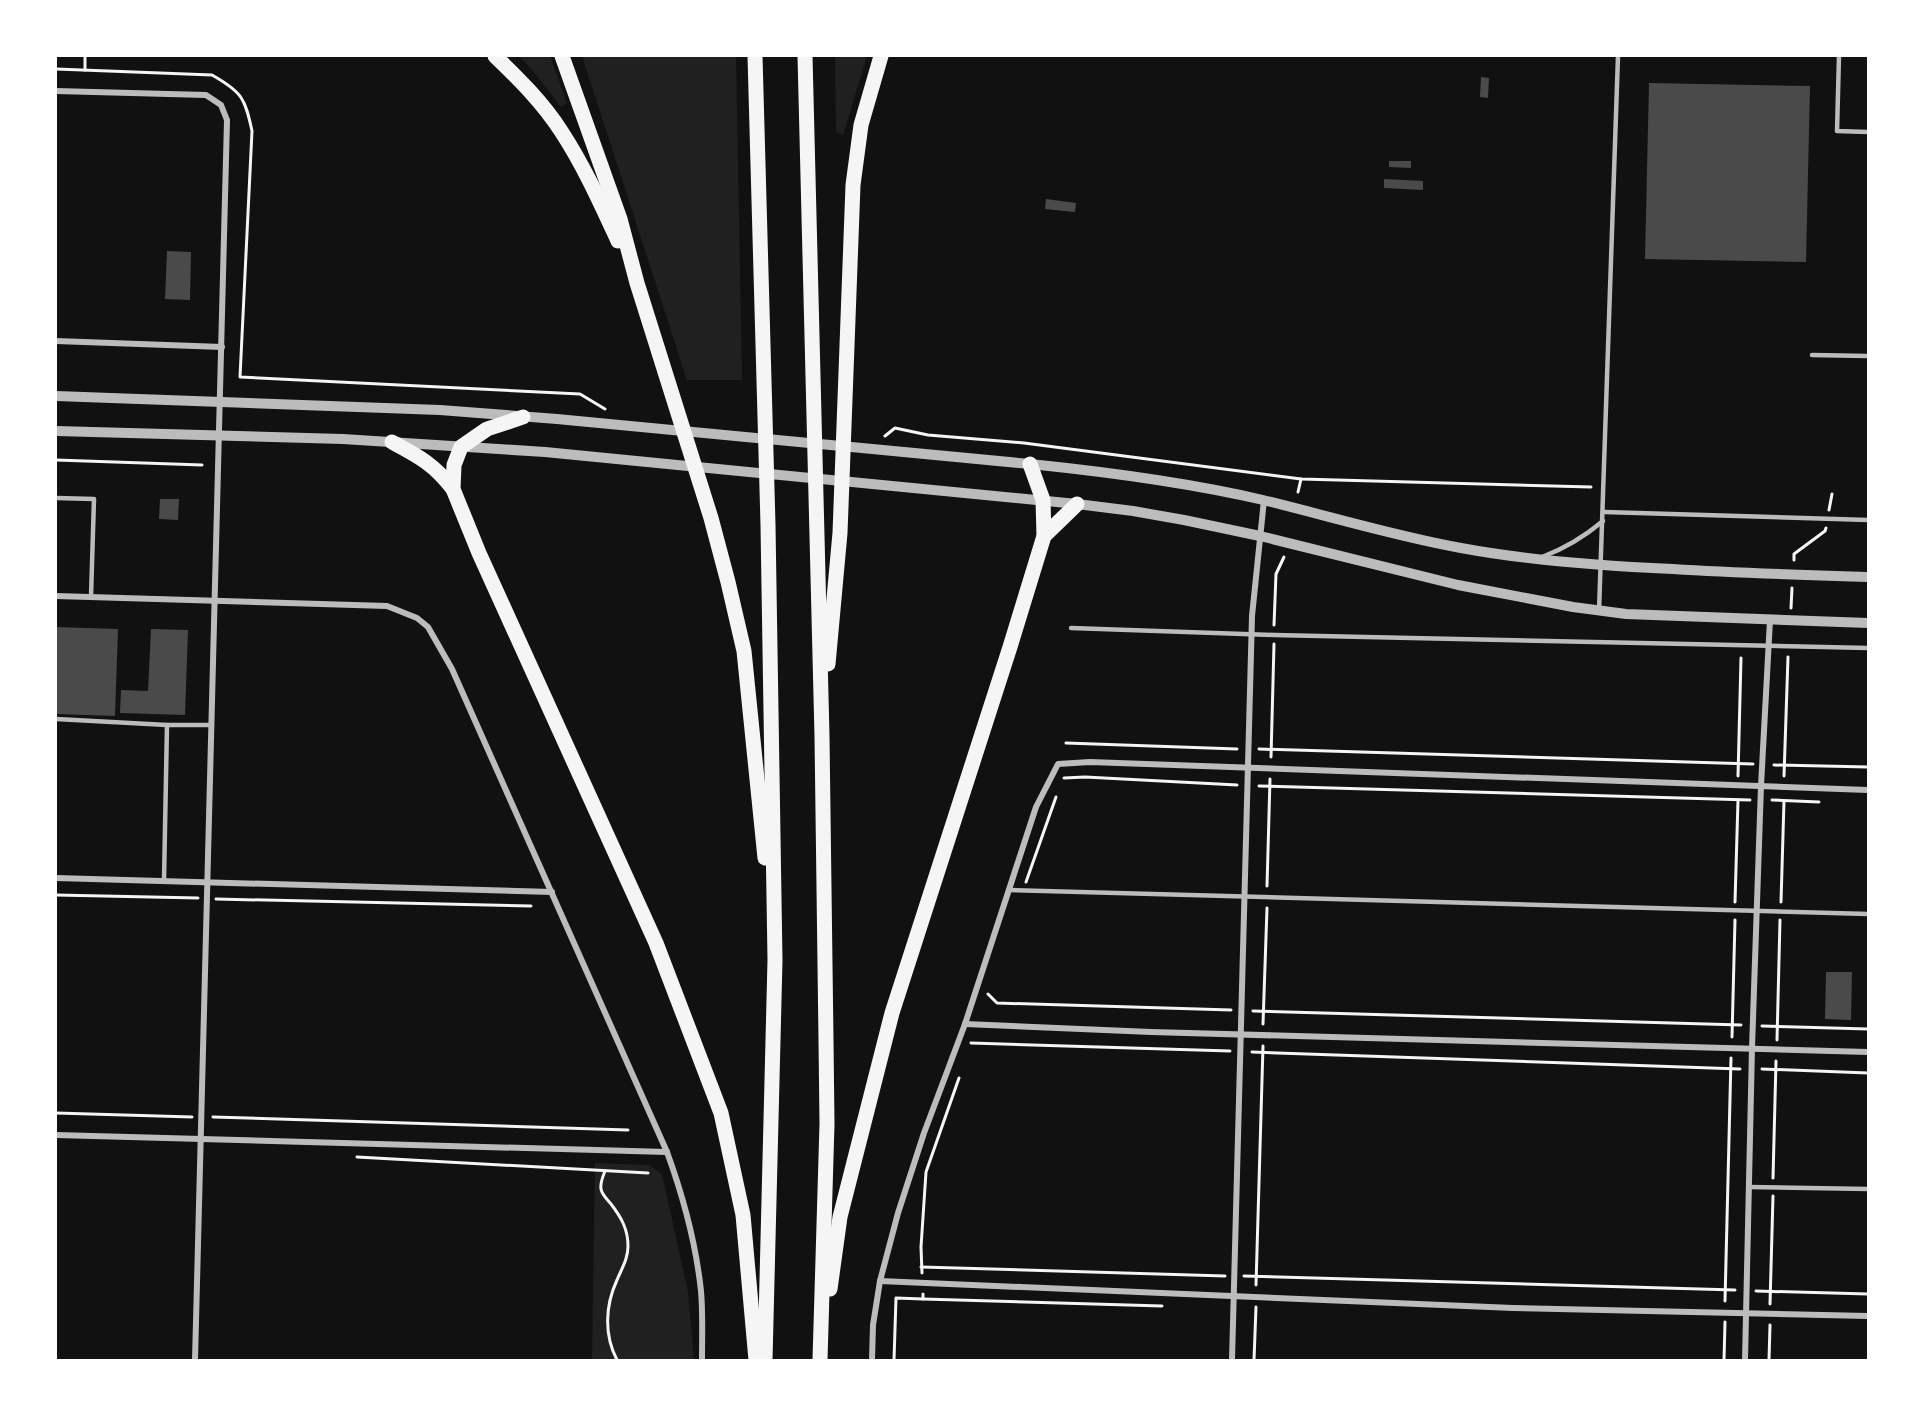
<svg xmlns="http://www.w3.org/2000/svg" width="1924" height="1416" viewBox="0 0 1924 1416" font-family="'Space Grotesk',sans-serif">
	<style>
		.green { fill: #202020 }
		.building { fill: #4a4a4a }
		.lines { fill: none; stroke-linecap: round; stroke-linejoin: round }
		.path { stroke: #f5f5f5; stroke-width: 3 }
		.service { stroke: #bcbcbc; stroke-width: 4.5 }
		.minor { stroke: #bcbcbc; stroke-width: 6 }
		.tertiary { stroke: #bcbcbc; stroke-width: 10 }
		.motorway { stroke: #f5f5f5; stroke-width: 15 }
	</style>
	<rect width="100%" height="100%" fill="#111"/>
	<g class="green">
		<path d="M 518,56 L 550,56 L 567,103 L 561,107 L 529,66 Z"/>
		<path d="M 582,56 L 736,56 L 742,380 L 687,380 Z"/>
		<path d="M 835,56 L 867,56 L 843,135 L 836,132 Z"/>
		<path d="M 595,1163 L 649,1165 L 662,1174 L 688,1292 L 694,1360 L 592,1360 Z"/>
	</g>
	<g class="building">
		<path d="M 1481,77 L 1489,78 L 1488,98 L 1480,97 Z"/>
		<path d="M 1649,83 L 1810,86 L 1806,262 L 1645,259 Z"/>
		<path d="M 1389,161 L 1411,161 L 1411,168 L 1389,167 Z"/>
		<path d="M 1384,179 L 1423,181 L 1423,190 L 1384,188 Z"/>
		<path d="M 1046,199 L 1076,203 L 1075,212 L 1045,209 Z"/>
		<path d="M 167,251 L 191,252 L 190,300 L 165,299 Z"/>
		<path d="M 160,499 L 179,499 L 178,520 L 159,519 Z"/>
		<path d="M 56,627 L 118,629 L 115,716 L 56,714 Z"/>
		<path d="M 151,629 L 188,630 L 185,715 L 120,713 L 121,690 L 148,691 Z"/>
		<path d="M 1826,972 L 1852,972 L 1851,1020 L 1825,1019 Z"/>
	</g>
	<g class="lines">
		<g class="path">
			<path d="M 85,56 L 85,70"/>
			<path d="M 56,69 L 212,75 C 242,92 245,98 252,131 L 240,377 L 580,394 L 605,409"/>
			<path d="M 885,436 L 895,428 L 928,435 L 1024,443 L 1301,479 L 1591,487"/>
			<path d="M 56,460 L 202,465"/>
			<path d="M 1298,492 L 1301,479"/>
			<path d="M 1829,510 L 1832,494"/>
			<path d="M 1794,560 L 1794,554 L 1825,531 L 1826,528"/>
			<path d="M 1791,608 L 1792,588"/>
			<path d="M 1274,625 L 1276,574 L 1284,557"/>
			<path d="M 1066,743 L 1237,749"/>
			<path d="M 1259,749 L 1753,764"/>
			<path d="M 1271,757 L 1274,644"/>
			<path d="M 1774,765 L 1868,767"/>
			<path d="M 1738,776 L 1741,658"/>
			<path d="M 1784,776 L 1788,657"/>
			<path d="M 1064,778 L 1085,777 L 1237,785"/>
			<path d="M 1259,786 L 1750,800"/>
			<path d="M 1772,800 L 1819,802"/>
			<path d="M 1026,882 L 1056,797"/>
			<path d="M 1267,886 L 1270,779"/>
			<path d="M 56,895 L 198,898"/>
			<path d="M 216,899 L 531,906"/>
			<path d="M 1735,902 L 1738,800"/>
			<path d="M 1781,902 L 1784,801"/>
			<path d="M 988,994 L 997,1003 L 1231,1010"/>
			<path d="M 1253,1011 L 1741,1025"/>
			<path d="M 1263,1024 L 1267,908"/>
			<path d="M 1762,1026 L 1868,1029"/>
			<path d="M 1732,1037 L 1735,920"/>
			<path d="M 1777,1040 L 1780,920"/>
			<path d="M 971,1043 L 1230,1051"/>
			<path d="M 1252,1052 L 1740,1069"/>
			<path d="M 1762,1069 L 1868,1073"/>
			<path d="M 56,1113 L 192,1117"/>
			<path d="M 213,1117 L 628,1130"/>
			<path d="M 357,1157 L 648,1173"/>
			<path d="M 605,1171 C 603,1176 600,1183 601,1189 C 602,1195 607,1199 611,1204 C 621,1217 628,1229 628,1246 C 628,1259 622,1268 617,1280 C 605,1306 604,1335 617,1360"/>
			<path d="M 1773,1178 L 1776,1061"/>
			<path d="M 921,1267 L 1225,1276"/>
			<path d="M 922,1273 L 921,1247 L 926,1172 L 959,1078"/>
			<path d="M 1244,1276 L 1735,1290"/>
			<path d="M 1256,1285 L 1263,1046"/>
			<path d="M 1756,1291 L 1868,1294"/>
			<path d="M 923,1299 L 1162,1306"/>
			<path d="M 1725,1301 L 1731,1058"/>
			<path d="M 1770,1304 L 1773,1196"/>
			<path d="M 894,1360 L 896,1298 L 923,1299 L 923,1294"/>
			<path d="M 1254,1360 L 1256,1307"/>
			<path d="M 1724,1360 L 1725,1322"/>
			<path d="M 1769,1360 L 1770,1325"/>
		</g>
		<g class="service">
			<path d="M 1839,56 L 1837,131 L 1868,132"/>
			<path d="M 1812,355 L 1868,356"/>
			<path d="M 56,498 L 94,499 L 91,597"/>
			<path d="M 1604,512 L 1868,520"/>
			<path d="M 1542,557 C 1566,548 1584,537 1603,521"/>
			<path d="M 1599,611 L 1618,56"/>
			<path d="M 1071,628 L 1274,635 L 1868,648"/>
			<path d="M 56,719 L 167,725"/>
			<path d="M 164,881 L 167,725 L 212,725"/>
			<path d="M 1009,890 L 1868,914"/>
			<path d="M 1749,1187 L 1868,1189"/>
		</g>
		<g class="minor">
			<path d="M 56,91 L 206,95 L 221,105 L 227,120 L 195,1360"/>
			<path d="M 56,341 L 222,347"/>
			<path d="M 56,596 L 387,606 L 417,618 L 428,627 L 452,669 L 667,1152 C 683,1196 696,1244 701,1291 C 703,1314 702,1337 702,1360"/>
			<path d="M 56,878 L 552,892"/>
			<path d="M 965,1024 L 1151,1032 L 1868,1052"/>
			<path d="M 56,1135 L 667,1152"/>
			<path d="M 880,1281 L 1513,1308 L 1868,1316"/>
			<path d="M 872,1360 L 873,1325 L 880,1281 L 898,1213 L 924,1133 L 965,1024 L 1036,807 L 1058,764 L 1090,762 L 1868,790"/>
			<path d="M 1232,1360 L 1252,616 L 1264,500"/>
			<path d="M 1745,1360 L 1752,1048 L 1761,786 L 1770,620"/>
		</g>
		<g class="tertiary">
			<path d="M 56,396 L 440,410 L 557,419 L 1030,464 C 1108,472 1186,482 1263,500 C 1329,516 1394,536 1461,548 C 1531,561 1602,566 1673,569 C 1738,573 1803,575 1868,577"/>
			<path d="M 56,431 L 343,439 L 545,452 L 1077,504 L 1133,511 L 1184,520 L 1260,536 L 1458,585 L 1573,607 L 1626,614 L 1868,623"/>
		</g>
		<g class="motorway">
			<path d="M 495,56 C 519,79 543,103 561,131 C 584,166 601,204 618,241"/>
			<path d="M 562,56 L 620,219 L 637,283 L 711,518 L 728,582 L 744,651 L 765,858"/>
			<path d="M 755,56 L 768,525 L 775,960 L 765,1360"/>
			<path d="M 805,56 L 822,736 L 826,1040 L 827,1124 L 820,1360"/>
			<path d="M 523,417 L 487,429 L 461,447 L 454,465 L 453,489 L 479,553 L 656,943 L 721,1113 L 743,1215 L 756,1360"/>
			<path d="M 392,442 C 418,456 434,464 453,489"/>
			<path d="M 1044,536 L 1077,504"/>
			<path d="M 828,664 L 840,533 L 853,185 L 861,125 L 881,56"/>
			<path d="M 830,1289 L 840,1217 L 892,1013 L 1010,647 L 1044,536 L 1043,500 L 1030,464"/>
		</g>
	</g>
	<rect width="1924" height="1416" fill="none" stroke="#ffffff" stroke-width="114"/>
</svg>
